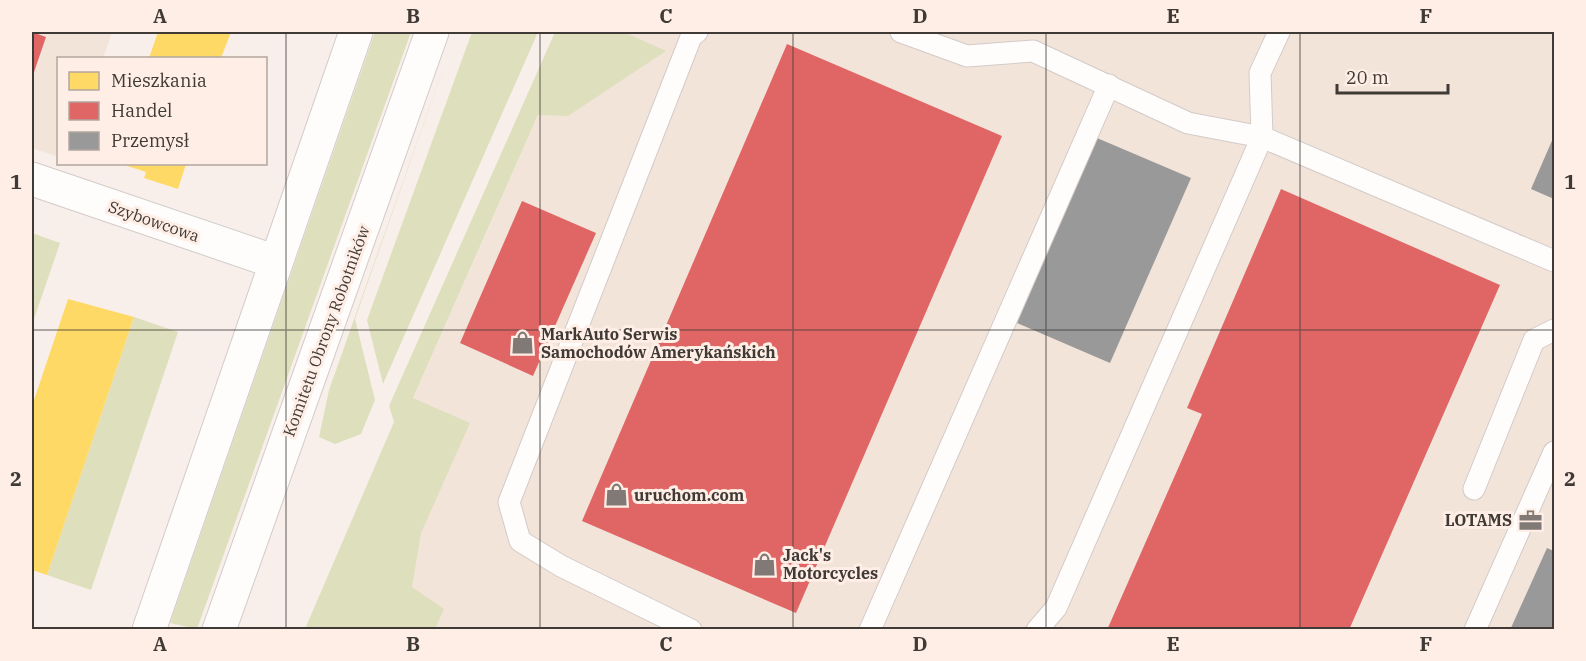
<svg xmlns="http://www.w3.org/2000/svg" width="1586" height="661" viewBox="0 0 1586 661" font-family="'IBM Plex Serif',serif">
	<style>
		.built { fill: #f3e4da }
		.green { fill: #dedfbc }
		.homes { fill: #ffd966 }
		.shops { fill: #e06666 }
		.industry { fill: #999 }
		.lines { fill: none; stroke-linecap: round; stroke-linejoin: round }
		.service-casing { stroke: #d2cbc8; stroke-width: 23 }
		.minor-casing { stroke: #d2cbc8; stroke-width: 35 }
		.tertiary-casing { stroke: #d2cbc8; stroke-width: 35 }
		.service { stroke: #fefdfc; stroke-width: 21 }
		.minor { stroke: #fefdfc; stroke-width: 33 }
		.tertiary { stroke: #fefdfc; stroke-width: 33 }
		.grid { fill: none; stroke: #403a36; stroke-width: 1.5; stroke-opacity: 0.55 }
		.labels { text-anchor: middle; dominant-baseline: central; stroke-width: 6; stroke-linejoin: round; paint-order: stroke }
		.street-label { font-size: 16px; fill: #403a36; stroke: #feeee5 }
		.poi-label { font-size: 16px; font-weight: bold; fill: #403a36; stroke: #feeee5; text-anchor: start }
		.neatline { fill: none; stroke: #403a36; stroke-width: 2 }
		.grid-label { font-size: 20px; text-anchor: middle; font-weight: bold; fill: #403a36 }
	</style>
	<rect width="100%" height="100%" fill="#f8efeb"/>
	<g class="built">
		<path d="M 32,32 L 112,32 L 103,58 L 58,58 L 58,157 L 32,148 Z"/>
		<path d="M 575,32 L 1554,32 L 1554,629 L 321,630 L 346,550 Z"/>
	</g>
	<g class="green">
		<path d="M 375,32 L 411,32 L 197,629 L 170,623 Z"/>
		<path d="M 456,32 L 355,319 L 375,400 L 361,434 L 335,444 L 319,437 L 329,390 Z"/>
		<path d="M 472,32 L 538,32 L 383,384 L 367,320 Z"/>
		<path d="M 555,32 L 624,32 L 666,51 L 568,116 L 538,115 L 413,398 L 470,423 L 421,533 L 412,587 L 444,609 L 435,629 L 305,629 L 394,422 L 389,406 Z"/>
		<path d="M 32,233 L 60,243 L 32,325 Z"/>
		<path d="M 134,317 L 178,332 L 91,590 L 47,575 Z"/>
	</g>
	<g class="homes">
		<path d="M 158,32 L 231,32 L 221,58 L 149,58 Z"/>
		<path d="M 121,164 L 186,164 L 178,189 L 144,178 L 146,172 Z"/>
		<path d="M 68,299 L 134,317 L 47,575 L 32,570 L 32,406 Z"/>
	</g>
	<g class="shops">
		<path d="M 32,32 L 46,37 L 32,78 Z"/>
		<path d="M 787,44 L 1002,136 L 796,613 L 582,521 Z"/>
		<path d="M 1281,189 L 1500,285 L 1349,630 L 1107,630 L 1202,414 L 1187,408 Z"/>
		<path d="M 522,201 L 596,233 L 533,376 L 460,343 Z"/>
	</g>
	<g class="industry">
		<path d="M 1554,136 L 1554,199 L 1531,189 Z"/>
		<path d="M 1097,138 L 1191,178 L 1110,363 L 1017,323 Z"/>
		<path d="M 1547,548 L 1554,551 L 1554,630 L 1510,630 Z"/>
	</g>
	<g class="lines">
		<defs>
			<g id="service">
				<path d="M 901,32 L 967,56 L 1033,51 L 1188,123 L 1262,137 L 1554,261"/>
				<path d="M 1474,489 L 1534,340 L 1554,330"/>
				<path d="M 691,630 L 561,566 L 520,541 L 509,502 L 691,37 L 697,32"/>
				<path d="M 870,630 L 1109,85"/>
				<path d="M 1037,630 L 1056,608 L 1262,137 L 1260,73 L 1279,32"/>
				<path d="M 1475,630 L 1554,452"/>
			</g>
			<path id="minor" d="M 32,179 L 276,262"/>
			<g id="tertiary">
				<path d="M 149,630 L 356,32"/>
				<path d="M 219,630 L 432,32"/>
			</g>
		</defs>
		<use href="#service" class="service-casing"/>
		<use href="#minor" class="minor-casing"/>
		<use href="#tertiary" class="tertiary-casing"/>
		<use href="#service" class="service"/>
		<use href="#minor" class="minor"/>
		<use href="#tertiary" class="tertiary"/>
	</g>
	<path class="grid" d="M 286,32 L 286,630M 540,32 L 540,630M 793,32 L 793,630M 1046,32 L 1046,630M 1300,32 L 1300,630M 32,330 L 1554,330"/>
	<defs>
		<symbol id="shop-bare" viewBox="-9 -9 18 18"><path d="M-5-2.5h2.3a2.7 3.5 0 0 1 5.4 0H5L5.5 6h-11ZM-1.5-2.5h3a1.5 2.3 0 0 0-3 0Z" fill="#807975" stroke="#feeee5" stroke-width="2.5" paint-order="stroke"/></symbol>
		<symbol id="office-bare" viewBox="-9 -9 18 18"><path d="M-6-3h4V-5.5h4V-3h4V5H-6ZM-1-4.5V-3h2v-1.5ZM-6 0V1H6V0Z" fill="#807975" stroke="#feeee5" stroke-width="2.5" paint-order="stroke"/></symbol>
	</defs>
	<g fill-rule="evenodd">
		<use href="#shop-bare" x="506" y="326" width="33" height="33"/>
		<use href="#shop-bare" x="600" y="478" width="33" height="33"/>
		<use href="#office-bare" x="1514" y="504" width="33" height="33"/>
		<use href="#shop-bare" x="748" y="548" width="33" height="33"/>
	</g>
	<g class="labels">
		<g class="street-label">
			<text transform="translate(154 221) rotate(19)">Szybowcowa</text>
			<text transform="translate(326 331) rotate(-70)">Komitetu Obrony Robotników</text>
		</g>
		<g class="poi-label">
			<text x="541" y="334">MarkAuto Serwis<tspan x="541" dy="18">Samochodów Amerykańskich</tspan></text>
			<text x="634" y="495">uruchom.com</text>
			<text x="1512" y="520" text-anchor="end">LOTAMS</text>
			<text x="783" y="555">Jack's<tspan x="783" dy="18">Motorcycles</tspan></text>
		</g>
	</g>
	<rect width="1586" height="661" fill="none" stroke="#feeee5" stroke-width="66"/>
	<rect x="57" y="57" width="210" height="108" fill="#feeee5" stroke="#b2a69f" stroke-width="1.5"/>
	<rect x="69" y="72" width="30" height="18" fill="#ffd966" stroke="#b2a69f" stroke-width="1.5"/>
	<text x="111" y="87" font-size="18" fill="#403a36">Mieszkania</text>
	<rect x="69" y="102" width="30" height="18" fill="#e06666" stroke="#b2a69f" stroke-width="1.5"/>
	<text x="111" y="117" font-size="18" fill="#403a36">Handel</text>
	<rect x="69" y="132" width="30" height="18" fill="#999999" stroke="#b2a69f" stroke-width="1.5"/>
	<text x="111" y="147" font-size="18" fill="#403a36">Przemysł</text>
	<path d="M1337 84v9h111v-9" fill="none" stroke="#403a36" stroke-width="3"/>
	<text x="1346" y="84" font-size="18" fill="#403a36" stroke="#feeee5" stroke-width="4.5" paint-order="stroke">20 m</text>
	<rect x="33" y="33" width="1520" height="595" class="neatline"/>
	<g class="grid-label">
		<text x="160" y="23">A</text>
		<text x="413" y="23">B</text>
		<text x="666" y="23">C</text>
		<text x="920" y="23">D</text>
		<text x="1173" y="23">E</text>
		<text x="1426" y="23">F</text>
		<text x="16" y="189">1</text>
		<text x="1570" y="189">1</text>
		<text x="16" y="486">2</text>
		<text x="1570" y="486">2</text>
		<text x="160" y="651">A</text>
		<text x="413" y="651">B</text>
		<text x="666" y="651">C</text>
		<text x="920" y="651">D</text>
		<text x="1173" y="651">E</text>
		<text x="1426" y="651">F</text>
	</g>
</svg>
